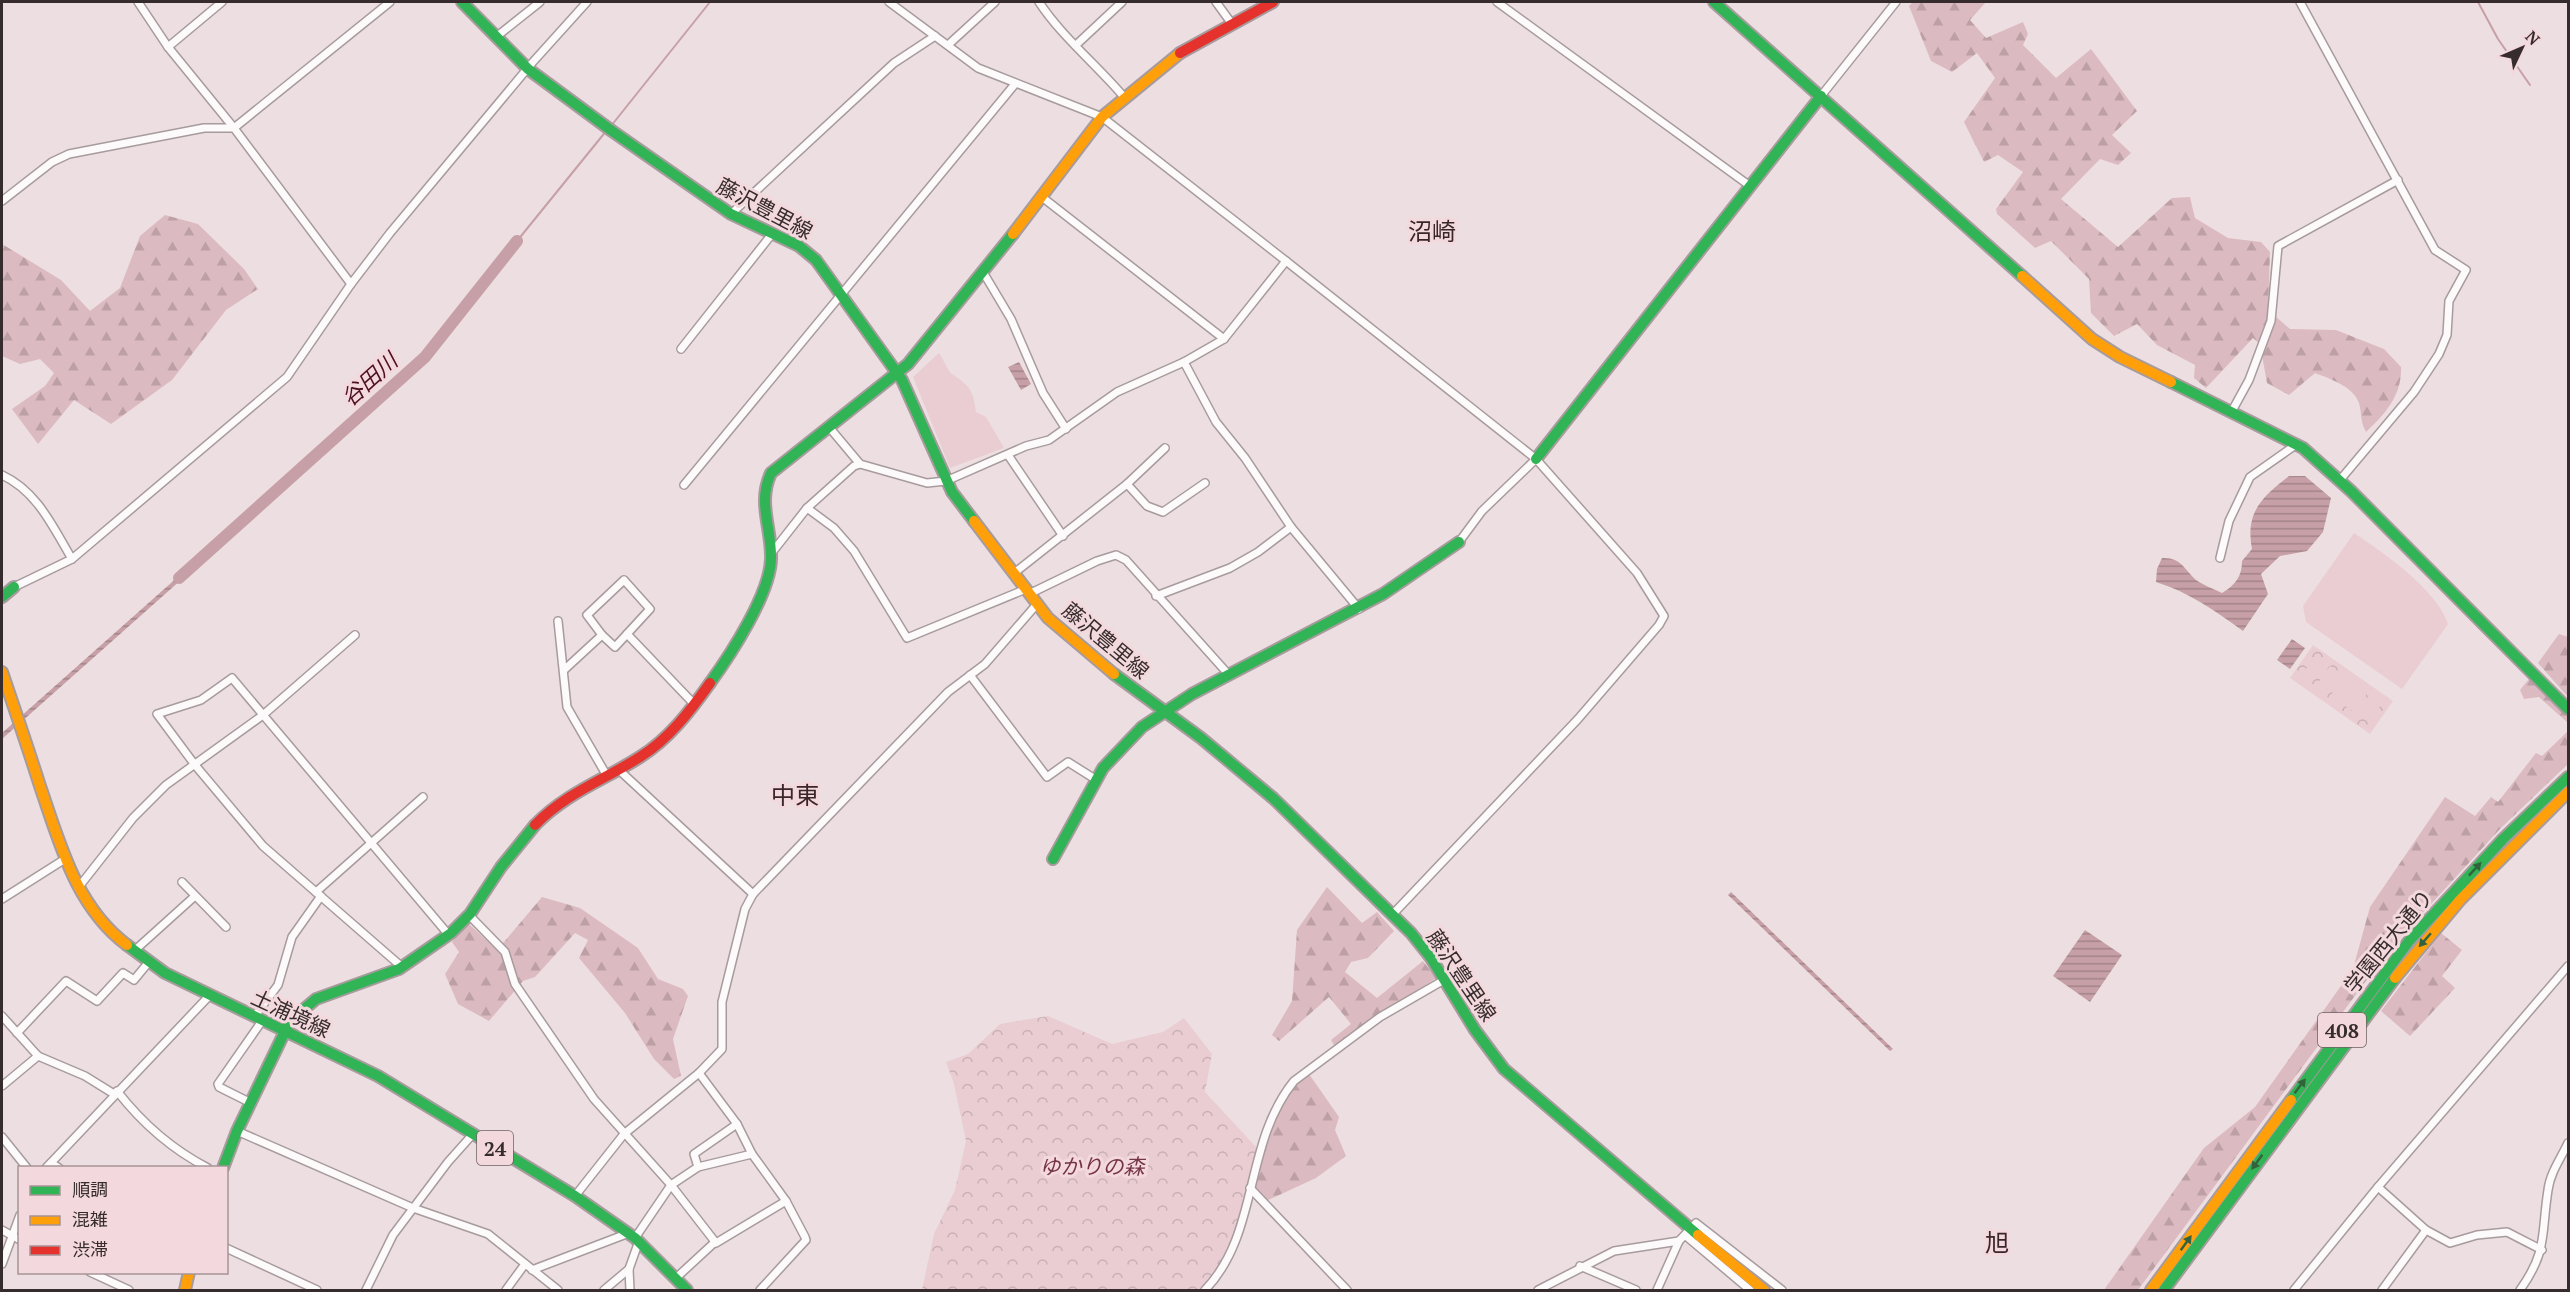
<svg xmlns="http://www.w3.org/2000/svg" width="2570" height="1292" viewBox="0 0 2570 1292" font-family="'PT Serif','Noto Sans JP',serif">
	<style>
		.forest { fill: url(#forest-firs) }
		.park { fill: url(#park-crowns) }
		.pitch { fill: #e9cdd2 }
		.water { fill: url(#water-rules) }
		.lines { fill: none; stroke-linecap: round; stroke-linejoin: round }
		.stream { stroke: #c7a0a7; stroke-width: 2 }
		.river { stroke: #c7a0a7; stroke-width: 12 }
		.street-casing { stroke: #a79b9d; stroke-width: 10 }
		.fast-casing { stroke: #a79b9d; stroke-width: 14 }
		.slow-casing { stroke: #a79b9d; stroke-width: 14 }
		.jam-casing { stroke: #a79b9d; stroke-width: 14 }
		.street { stroke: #fcfafa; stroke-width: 7 }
		.fast { stroke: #30b455; stroke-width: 10 }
		.slow { stroke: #ff9f0a; stroke-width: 10 }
		.jam { stroke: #e5322d; stroke-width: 10 }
		.oneway { fill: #34623d }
		.labels { text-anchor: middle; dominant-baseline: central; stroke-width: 6; stroke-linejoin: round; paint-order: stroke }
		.shield { fill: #f3d9dd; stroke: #6f6062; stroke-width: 1.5 }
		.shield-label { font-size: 20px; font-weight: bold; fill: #362c2d }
		.street-label { font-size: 21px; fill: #362c2d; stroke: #f3d9dd }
		.park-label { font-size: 21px; font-style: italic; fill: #753545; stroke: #f3d9dd }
		.water-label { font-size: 22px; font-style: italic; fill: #4d1023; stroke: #f3d9dd }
		.quarter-label { font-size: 24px; fill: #39262a; stroke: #f3d9dd }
	</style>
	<defs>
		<pattern id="forest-firs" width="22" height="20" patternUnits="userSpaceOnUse" patternTransform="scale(1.5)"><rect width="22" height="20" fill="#dcbac1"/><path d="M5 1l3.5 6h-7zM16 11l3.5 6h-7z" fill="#bda0a6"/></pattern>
		<pattern id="park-crowns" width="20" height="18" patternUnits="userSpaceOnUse" patternTransform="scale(1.5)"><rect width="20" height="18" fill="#e9cdd2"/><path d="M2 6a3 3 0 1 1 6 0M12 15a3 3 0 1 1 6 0" fill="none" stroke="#c8b0b5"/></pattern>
		<pattern id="water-rules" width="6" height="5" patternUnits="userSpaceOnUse" patternTransform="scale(1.5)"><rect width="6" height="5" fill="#c7a0a7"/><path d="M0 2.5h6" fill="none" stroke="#a28388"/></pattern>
	</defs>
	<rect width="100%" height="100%" fill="#eddfe1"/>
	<g class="forest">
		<path d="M 1913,2 L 1986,2 L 1970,20 L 1986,38 L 2023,22 L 2028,34 L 2023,45 L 2056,78 L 2091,49 L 2137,111 L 2112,135 L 2131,153 L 2118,165 L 2100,159 L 2061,199 L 2118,247 L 2172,198 L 2190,197 L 2195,218 L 2228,238 L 2261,242 L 2270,252 L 2268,310 L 2290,329 L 2336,330 L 2384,349 L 2401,367 C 2402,395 2386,413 2366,432 C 2360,421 2362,414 2359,403 C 2353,386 2330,379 2315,373 L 2289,395 L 2267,383 L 2260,344 L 2253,338 L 2206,388 L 2194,378 L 2195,365 L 2157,345 L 2137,324 L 2114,336 L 2091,313 L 2089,279 L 2051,241 L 2035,248 L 1997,214 L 1996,209 L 2023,172 L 1998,155 L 1984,162 L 1964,122 L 1995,78 L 1977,53 L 1952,72 L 1931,61 L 1909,6 Z"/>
		<path d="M 165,215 L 198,224 L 244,269 L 258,289 L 226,310 L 172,380 L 111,424 L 74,400 L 38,444 L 12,409 L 45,386 L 54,373 L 40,359 L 20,364 L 2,356 L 2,244 L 61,280 L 90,311 L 120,288 L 140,236 Z"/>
		<path d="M 2559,634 L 2568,637 L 2568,697 L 2538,663 Z"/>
		<path d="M 2529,679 L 2568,717 L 2568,723 L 2539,697 L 2524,699 L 2520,690 Z"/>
		<path d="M 2568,731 L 2568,764 L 2500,829 L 2388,951 L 2138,1290 L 2104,1290 L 2204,1148 L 2255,1107 L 2353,969 L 2370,907 L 2445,797 L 2475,816 L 2491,797 L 2498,802 L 2536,753 L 2542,756 Z"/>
		<path d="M 1327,887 L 1362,923 L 1377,912 L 1394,931 L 1368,958 L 1351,962 L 1345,972 L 1377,998 L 1423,961 L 1436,978 L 1335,1047 L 1331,1040 L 1351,1024 L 1329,997 L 1279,1041 L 1272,1035 L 1292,1001 L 1297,930 Z"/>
		<path d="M 542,897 L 580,908 L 638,948 L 658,979 L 683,989 L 688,996 L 673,1039 L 681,1076 L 674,1079 L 654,1059 L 625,1013 L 579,958 L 588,940 L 575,933 L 535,977 L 523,981 L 489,1021 L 458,1004 L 445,974 L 459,952 L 452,942 L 469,924 L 495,948 L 504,942 Z"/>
		<path d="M 2441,933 L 2462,950 L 2442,976 L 2455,988 L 2410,1036 L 2381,1011 Z"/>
		<path d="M 1309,1074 L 1339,1117 L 1335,1130 L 1346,1156 L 1316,1178 L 1266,1201 L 1252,1186 C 1262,1146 1275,1100 1309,1074 Z"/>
	</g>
	<g class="park">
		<path d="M 2313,645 L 2393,701 L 2370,734 L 2290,678 Z"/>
		<path d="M 1048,1016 L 1112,1044 L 1163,1032 L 1184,1018 L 1212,1054 L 1205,1092 L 1257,1148 C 1245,1198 1239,1253 1202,1290 L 922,1290 L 934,1234 L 955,1190 L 966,1141 L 954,1084 L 946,1062 L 968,1054 L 1000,1024 Z"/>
	</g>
	<g class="pitch">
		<path d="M 939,353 C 943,358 947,370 952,374 C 970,386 973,390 976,412 L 986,417 L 1004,448 L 950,468 L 913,377 Z"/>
		<path d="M 2354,533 C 2385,554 2435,588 2448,624 L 2402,689 L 2306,622 L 2303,606 Z"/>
		<path d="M 2315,656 L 2325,662 L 2311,682 L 2301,676 Z"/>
		<path d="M 2330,666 L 2339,672 L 2325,692 L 2316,686 Z"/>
		<path d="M 2345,676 L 2354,682 L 2340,702 L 2330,696 Z"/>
		<path d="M 2359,686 L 2368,692 L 2354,712 L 2345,706 Z"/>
		<path d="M 2373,696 L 2383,702 L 2369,722 L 2359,716 Z"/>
	</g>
	<g class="water">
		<path d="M 1019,362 L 1031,384 L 1021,390 L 1008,367 Z"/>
		<path d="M 2289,476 L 2305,476 L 2331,498 L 2323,532 L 2307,551 L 2280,556 L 2261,574 L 2268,594 L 2243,631 C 2215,611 2189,592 2156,582 L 2157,569 L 2162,558 C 2181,557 2184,569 2196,580 C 2203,585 2214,589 2222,593 C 2235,585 2242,577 2242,561 L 2252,549 C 2245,512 2262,497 2289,476 Z"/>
		<path d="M 189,567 L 191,571 L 2,739 L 2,733 Z"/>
		<path d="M 2292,639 L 2305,648 L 2290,669 L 2277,660 Z"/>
		<path d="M 1731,892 L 1893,1049 L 1890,1051 L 1728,895 Z"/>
		<path d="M 2085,930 L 2122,955 L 2090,1002 L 2053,976 Z"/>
	</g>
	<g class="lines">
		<g class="stream">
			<path d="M 2478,2 L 2498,39 L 2530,85"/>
			<path d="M 611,126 L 710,2"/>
			<path d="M 517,241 L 607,130"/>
		</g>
		<path class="river" d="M 179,578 L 425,357 L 517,241"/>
		<defs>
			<g id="street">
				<path d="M 138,2 L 168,47 L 234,128 L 351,284"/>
				<path d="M 889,2 L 978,68 L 1102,117 L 1286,261 L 1536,459 L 1637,573 L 1664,616 L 1659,625 L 1578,719 L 1393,914"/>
				<path d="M 1039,2 C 1062,37 1097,65 1124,97"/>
				<path d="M 1216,2 L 1232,24"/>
				<path d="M 1497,2 L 1750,186"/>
				<path d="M 2300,2 L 2435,250 L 2466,270 L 2449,301 L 2447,335 L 2439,354 L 2414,392 L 2340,480"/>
				<path d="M 496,37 L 540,2"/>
				<path d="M 948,45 L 995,2"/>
				<path d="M 1076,45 L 1122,2"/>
				<path d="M 168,47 L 222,2"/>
				<path d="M 1821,96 L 1896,2"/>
				<path d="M 1042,197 L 1224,339"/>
				<path d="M 2,201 L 52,162 L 69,154 L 204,128 L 234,128 L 390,2"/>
				<path d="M 731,214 L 894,63 L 935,36"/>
				<path d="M 983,272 L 1011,319 L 1043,393 L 1066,429"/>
				<path d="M 681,349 L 772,234"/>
				<path d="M 1184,362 L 1216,422 L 1245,458 L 1291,527 L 1359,609"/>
				<path d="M 2232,411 L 2249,380 L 2271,321 L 2278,246 L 2398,180"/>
				<path d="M 829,427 L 860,464 L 927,483 L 946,481 L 1026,446 L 1049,440 L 1117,392 L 1184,362 L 1224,339 L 1286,261"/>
				<path d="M 1008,455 L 1063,536"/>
				<path d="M 2,475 C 37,491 53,527 72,559"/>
				<path d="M 1127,484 L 1147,506 L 1163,512 L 1205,483"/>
				<path d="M 684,485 L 1015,84"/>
				<path d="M 807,508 L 834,528 L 854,551 L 907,638 L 1026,589"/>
				<path d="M 1459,542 L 1482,511 L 1536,459"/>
				<path d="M 771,550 L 774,550 L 807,508 L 854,466 L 860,464"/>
				<path d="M 2220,558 L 2229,521 L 2250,477 L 2297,444"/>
				<path d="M 1013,574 L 1127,484 L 1165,448"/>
				<path d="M 14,587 L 72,559 L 287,377 L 351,284 L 390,233 L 532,63 L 587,2"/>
				<path d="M 1029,594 L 1097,561 L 1116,555 L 1126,560 L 1229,675"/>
				<path d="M 1156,596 L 1230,568 L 1258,552 L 1291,527"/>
				<path d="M 558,621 L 567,707 L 607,776"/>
				<path d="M 602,635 L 587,615 L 624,580 L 650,609 L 627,634 L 694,704"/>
				<path d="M 564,670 L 602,635 L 615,647 L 627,634"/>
				<path d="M 970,675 L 1047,777 L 1068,762 L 1095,779"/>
				<path d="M 619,770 L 753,894"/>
				<path d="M 182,882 L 226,927"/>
				<path d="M 78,888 L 133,818 L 166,785 L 263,715 L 355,635"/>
				<path d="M 316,892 L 423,797"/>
				<path d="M 2,899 L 65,859"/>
				<path d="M 469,915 L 505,952 L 515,984 L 594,1099 L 671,1185 L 716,1243 L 786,1201"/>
				<path d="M 134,951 L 195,896"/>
				<path d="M 402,967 L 263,846 L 195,765 L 157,714 L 201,700 L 232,678 L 448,934"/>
				<path d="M 2,1016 L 38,1056 L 85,1076 L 114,1094"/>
				<path d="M 254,1017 L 278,985 L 292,937 L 321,896"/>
				<path d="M 17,1033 L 66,981 L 97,1001 L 123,973 L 134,980 L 148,963"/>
				<path d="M 699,1073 L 737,1124 L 752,1154 L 786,1201 L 805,1237 L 806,1240 L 760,1290"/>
				<path d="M 2,1086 L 38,1056"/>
				<path d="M 117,1091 C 142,1123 171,1149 208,1168"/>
				<path d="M 251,1103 L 219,1087 L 218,1084 L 262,1021"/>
				<path d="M 237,1131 L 413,1208 L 488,1234 L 558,1290"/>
				<path d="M 2,1137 L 27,1168"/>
				<path d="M 51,1163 L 59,1168"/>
				<path d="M 698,1167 L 752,1154"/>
				<path d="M 46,1168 L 210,995"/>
				<path d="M 2378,1187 L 2426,1230 L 2450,1243 L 2477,1235 L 2507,1232 L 2542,1250"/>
				<path d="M 1250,1188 L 1347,1290"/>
				<path d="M 575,1196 L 624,1134 L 699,1073 L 722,1049 L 722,1002 L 745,909 L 753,894 L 948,692 L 985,664 L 1037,604"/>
				<path d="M 2,1230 L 20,1240"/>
				<path d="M 1686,1236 L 1750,1290"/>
				<path d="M 635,1238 L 671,1185 L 698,1167 L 694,1154 L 737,1124"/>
				<path d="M 226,1248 L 317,1290"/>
				<path d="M 2,1264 L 20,1215"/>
				<path d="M 1580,1266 L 1636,1290"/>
				<path d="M 532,1270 L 629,1233"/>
				<path d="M 90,1272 L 129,1290"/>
				<path d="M 676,1278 L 715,1242"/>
				<path d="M 366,1290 L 393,1235 L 448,1162 L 473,1134"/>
				<path d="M 506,1290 L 525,1264"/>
				<path d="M 604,1290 L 629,1269"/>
				<path d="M 630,1290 L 629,1269 L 639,1241"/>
				<path d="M 1205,1290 C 1260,1233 1243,1144 1294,1081 L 1380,1017 L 1444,980"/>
				<path d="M 1538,1290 L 1614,1251 L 1679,1241 L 1696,1223 L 1782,1290"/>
				<path d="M 1657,1290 L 1679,1241"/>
				<path d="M 2294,1290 L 2378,1187 L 2568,966"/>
				<path d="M 2382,1290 L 2426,1230"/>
				<path d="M 2520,1290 C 2548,1251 2541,1234 2548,1190 C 2550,1173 2561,1158 2568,1143"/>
			</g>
			<g id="fast">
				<path d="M 462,2 L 528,69 L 612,131 L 731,214 L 799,246 L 816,260 L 902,380 L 952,492 L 974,521"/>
				<path d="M 1714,2 L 2022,276"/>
				<path d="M 2171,382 L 2303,448 L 2351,491 L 2568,709"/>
				<path d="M 1536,459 L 1821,96"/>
				<path d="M 2,597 L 14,587"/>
				<path d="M 1114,674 L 1201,738 L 1273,798 L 1411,933 L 1431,958 L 1475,1030 L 1504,1069 L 1698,1235"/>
				<path d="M 710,683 C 731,654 770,594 771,559 C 772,528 757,503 771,473 L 908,364 L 1013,234"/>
				<path d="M 1053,859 L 1103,768 L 1142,727 L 1192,694 L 1383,594 L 1459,542"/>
				<path d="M 127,945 L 165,973 L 378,1076 L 575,1196 L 635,1238 L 687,1290"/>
				<path d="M 2291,1100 L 2409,941 L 2503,839 L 2568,777"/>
				<path d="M 223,1168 L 237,1131 L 290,1021 L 316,999 L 399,969 L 451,933 L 470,914 L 501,867 L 535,825"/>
				<path d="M 2164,1290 L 2395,978"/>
			</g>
			<g id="slow">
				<path d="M 1013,234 L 1102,117 L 1180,53"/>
				<path d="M 2022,276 L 2092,339 L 2120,357 L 2171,382"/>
				<path d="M 974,521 L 1048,618 L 1114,674"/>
				<path d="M 2,672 C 15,710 28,748 40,786 C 60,844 76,907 127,945"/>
				<path d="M 2395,978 L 2460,900 L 2568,792"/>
				<path d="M 1698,1235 L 1764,1290"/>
				<path d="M 185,1290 L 189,1272"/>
				<path d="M 2151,1290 L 2291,1100"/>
			</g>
			<g id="jam">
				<path d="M 1180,53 L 1273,2"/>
				<path d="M 535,825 C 566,793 604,780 640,757 C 669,739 691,710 710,683"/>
			</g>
		</defs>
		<use href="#street" class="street-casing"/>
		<use href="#fast" class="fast-casing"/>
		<use href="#slow" class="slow-casing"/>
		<use href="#jam" class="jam-casing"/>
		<use href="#street" class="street"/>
		<use href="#fast" class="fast"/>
		<use href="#slow" class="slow"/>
		<use href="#jam" class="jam"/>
	</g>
	<defs><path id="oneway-solid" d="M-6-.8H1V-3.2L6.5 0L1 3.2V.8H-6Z" transform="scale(1.5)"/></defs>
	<g class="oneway">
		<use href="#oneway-solid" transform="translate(2475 869) rotate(-47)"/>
		<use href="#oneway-solid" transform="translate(2425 940) rotate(131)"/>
		<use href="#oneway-solid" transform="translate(2300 1086) rotate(-53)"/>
		<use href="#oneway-solid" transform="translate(2257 1162) rotate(126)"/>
		<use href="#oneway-solid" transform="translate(2186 1243) rotate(-54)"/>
	</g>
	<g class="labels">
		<g class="shield">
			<rect x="2318" y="1013" width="48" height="34" rx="4.5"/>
			<rect x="477" y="1131" width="36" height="34" rx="4.5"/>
		</g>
		<g class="shield-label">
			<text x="2342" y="1030">408</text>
			<text x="495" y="1148">24</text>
		</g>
		<g class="street-label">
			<text transform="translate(765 208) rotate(28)">藤沢豊里線</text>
			<text transform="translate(1106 640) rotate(40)">藤沢豊里線</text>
			<text transform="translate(2388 941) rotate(-51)">学園西大通り</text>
			<text transform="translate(1462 975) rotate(56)">藤沢豊里線</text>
			<text transform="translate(291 1013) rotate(25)">土浦境線</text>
		</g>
		<g class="park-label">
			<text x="1092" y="1166">ゆかりの森</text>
		</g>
		<g class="water-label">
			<text transform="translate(369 379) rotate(-42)">谷田川</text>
		</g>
		<g class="quarter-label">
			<text x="1432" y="231">沼崎</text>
			<text x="795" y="795">中東</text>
			<text x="1997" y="1242">旭</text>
		</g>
	</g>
	<rect width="2570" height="1292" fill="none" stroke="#362c2d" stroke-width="6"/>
	<rect x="18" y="1166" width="210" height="108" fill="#f3d9dd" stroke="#a79497" stroke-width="1.5"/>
	<rect x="30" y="1186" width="30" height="9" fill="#30b455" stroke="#a79497" stroke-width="1.5"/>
	<text x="72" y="1196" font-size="18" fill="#362c2d">順調</text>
	<rect x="30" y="1216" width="30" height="9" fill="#ff9f0a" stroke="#a79497" stroke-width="1.5"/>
	<text x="72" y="1226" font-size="18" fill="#362c2d">混雑</text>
	<rect x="30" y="1246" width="30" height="9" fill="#e5322d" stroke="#a79497" stroke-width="1.5"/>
	<text x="72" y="1256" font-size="18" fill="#362c2d">渋滞</text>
	<g transform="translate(2522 48) rotate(46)" stroke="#f3d9dd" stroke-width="4.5" paint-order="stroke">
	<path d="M0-4.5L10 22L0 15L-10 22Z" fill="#362c2d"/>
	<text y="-9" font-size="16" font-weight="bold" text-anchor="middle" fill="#362c2d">N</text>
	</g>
</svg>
